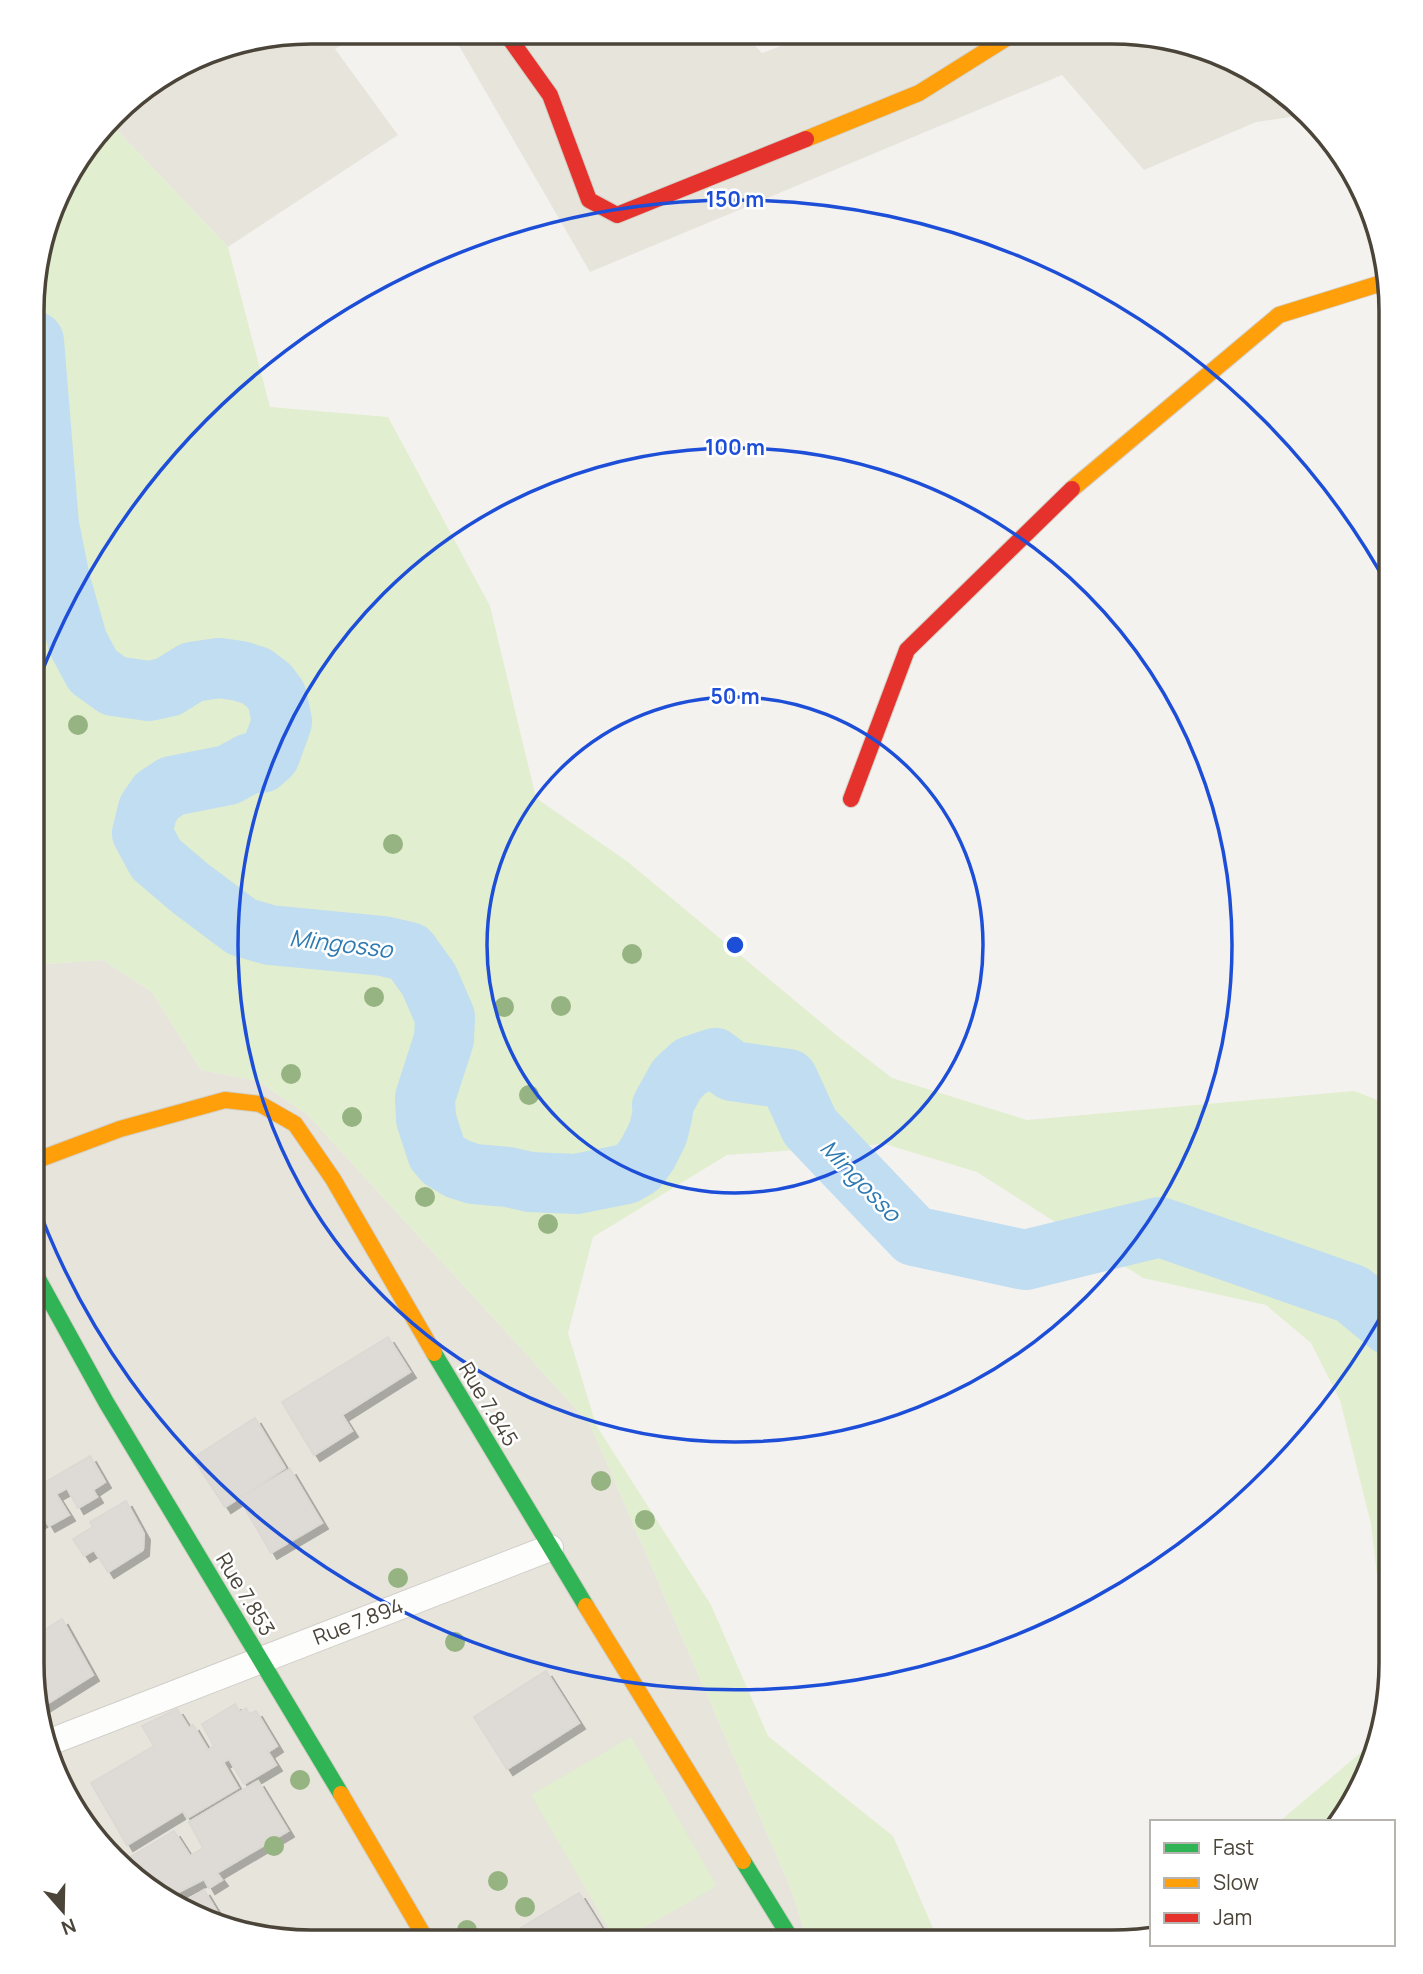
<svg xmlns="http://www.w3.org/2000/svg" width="1423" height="1974" viewBox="0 0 1423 1974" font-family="Manrope,sans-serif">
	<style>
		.residential { fill: #e7e4dc }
		.green { fill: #e1eecf }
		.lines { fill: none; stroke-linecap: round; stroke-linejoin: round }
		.river { stroke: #c0ddf1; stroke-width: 60 }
		.building { fill: #dedbd6; stroke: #dcd9d4; stroke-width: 2; filter: url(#shadow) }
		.street-casing { stroke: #d2d0cb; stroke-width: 28 }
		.fast-casing { stroke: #d3cfc5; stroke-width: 18 }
		.slow-casing { stroke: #d3cfc5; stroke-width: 18 }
		.jam-casing { stroke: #d3cfc5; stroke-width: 18 }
		.street { stroke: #fdfdfc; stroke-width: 26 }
		.fast { stroke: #30b455; stroke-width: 16 }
		.slow { stroke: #ff9f0a; stroke-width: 16 }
		.jam { stroke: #e5322d; stroke-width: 16 }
		.tree { fill: #96b382 }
		.ring { fill: none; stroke: #1d4ed8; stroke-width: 3.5 }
		.labels { text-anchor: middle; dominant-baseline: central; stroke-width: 5; stroke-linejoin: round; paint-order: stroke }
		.street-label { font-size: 21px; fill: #4b4439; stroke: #fff }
		.water-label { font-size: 23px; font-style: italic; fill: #2e7ab2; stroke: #fff }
		.rim { fill: none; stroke: #4b4439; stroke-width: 3.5 }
		.centre { fill: #1d4ed8; stroke: #fff; stroke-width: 3.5 }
		.ring-label { font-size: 21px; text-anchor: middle; font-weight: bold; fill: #1d4ed8; stroke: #fff; stroke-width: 5; stroke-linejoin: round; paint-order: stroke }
	</style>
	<defs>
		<filter id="shadow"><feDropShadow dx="6" dy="6" stdDeviation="0" flood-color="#0004"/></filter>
	</defs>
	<rect width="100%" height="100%" fill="#f4f2ee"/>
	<g class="residential">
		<path d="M 311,32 L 363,32 L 335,49 L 398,135 L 228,247 L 109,122 L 127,101 L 221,46 Z"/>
		<path d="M 451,32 L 743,33 L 762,53 L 816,33 L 1149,34 L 1219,53 L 1282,89 L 1304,115 L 1256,122 L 1144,170 L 1062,75 L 590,272 Z"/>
		<path d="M 103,960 L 152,992 L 201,1070 L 258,1081 L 308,1115 L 590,1424 L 791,1889 L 808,1942 L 275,1940 L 204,1921 L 141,1885 L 60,1786 L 32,1664 L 33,965 Z"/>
	</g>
	<g class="green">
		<path d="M 109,122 L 228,247 L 270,407 L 388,417 L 490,606 L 536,798 L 628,862 L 835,1034 L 892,1078 L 1027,1120 L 1354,1091 L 1391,1105 L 1390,1686 L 1371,1524 L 1340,1400 L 1311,1343 L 1266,1305 L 1143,1278 L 977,1172 L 885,1144 L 727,1155 L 593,1237 L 568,1333 L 596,1425 L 711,1605 L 768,1736 L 893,1836 L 939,1942 L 808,1942 L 791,1889 L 590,1424 L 308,1115 L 258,1081 L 201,1070 L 152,992 L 103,960 L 33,965 L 34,274 L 69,172 Z"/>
		<path d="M 1386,1707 L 1377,1753 L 1341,1822 L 1279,1822 L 1365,1749 Z"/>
		<path d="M 631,1737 L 717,1886 L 621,1941 L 616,1941 L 531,1795 Z"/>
	</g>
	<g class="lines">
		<path class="river" d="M 34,341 L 49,525 L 60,580 L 78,643 L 93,671 L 114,686 L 149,691 L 168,687 L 192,672 L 219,668 L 240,671 L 256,676 L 269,686 L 277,697 L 282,722 L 270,755 L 261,763 L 250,763 L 228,775 L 172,786 L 157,796 L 148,809 L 142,833 L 156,859 L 190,888 L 242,927 L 270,935 L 383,946 L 409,952 L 429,980 L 445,1017 L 444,1039 L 425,1098 L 426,1119 L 437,1153 L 443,1160 L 458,1169 L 474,1174 L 508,1177 L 530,1182 L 576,1184 L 626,1174 L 638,1167 L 648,1153 L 658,1133 L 663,1112 L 662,1106 L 677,1079 L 691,1066 L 715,1058 L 732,1071 L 788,1079 L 810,1127 L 914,1236 L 1025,1260 L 1160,1227 L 1352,1294 L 1391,1326"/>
	</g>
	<g class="building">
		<path d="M 388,1337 L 410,1372 L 342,1415 L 352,1431 L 314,1455 L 282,1402 Z"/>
		<path d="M 255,1418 L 285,1468 L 225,1507 L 193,1458 Z"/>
		<path d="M 90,1456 L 105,1482 L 93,1490 L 97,1497 L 78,1508 L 67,1488 L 56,1494 L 69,1515 L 49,1526 L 45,1519 L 32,1526 L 32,1490 Z"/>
		<path d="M 290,1469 L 322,1523 L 271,1553 L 239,1498 Z"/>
		<path d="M 126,1501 L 144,1534 L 143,1550 L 108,1572 L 94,1550 L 84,1556 L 73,1539 L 93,1527 L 90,1522 Z"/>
		<path d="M 62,1619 L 93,1675 L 42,1707 L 32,1664 L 32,1638 Z"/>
		<path d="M 546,1671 L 579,1723 L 507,1769 L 474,1717 Z"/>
		<path d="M 235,1704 L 240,1712 L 246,1708 L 249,1714 L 256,1711 L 277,1746 L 268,1752 L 276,1765 L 244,1784 L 229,1759 L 223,1762 L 238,1788 L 187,1818 L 183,1811 L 127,1845 L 91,1783 L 154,1746 L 142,1726 L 177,1709 L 189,1728 L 193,1725 L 208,1750 L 214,1746 L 202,1724 Z"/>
		<path d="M 258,1781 L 288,1831 L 217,1873 L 222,1880 L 209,1888 L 204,1879 L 165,1899 L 141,1885 L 122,1862 L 174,1831 L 190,1856 L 203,1848 L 189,1822 Z"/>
		<path d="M 204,1890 L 226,1927 L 204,1921 L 178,1906 Z"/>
		<path d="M 579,1893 L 609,1941 L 513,1941 L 509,1935 Z"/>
	</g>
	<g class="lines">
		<defs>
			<path id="street" d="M 50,1742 L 550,1548"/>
			<g id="fast">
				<path d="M 32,1268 L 106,1402 L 341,1794"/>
				<path d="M 434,1353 L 586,1606"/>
				<path d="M 743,1861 L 793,1942"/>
			</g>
			<g id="slow">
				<path d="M 806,139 L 919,93 L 1013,34"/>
				<path d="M 1072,489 L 1279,315 L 1385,282"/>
				<path d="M 32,1162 L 120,1129 L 225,1100 L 260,1104 L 295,1124 L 333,1179 L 434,1353"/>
				<path d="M 586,1606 L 743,1861"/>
				<path d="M 341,1794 L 427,1941"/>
			</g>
			<g id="jam">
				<path d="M 505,32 L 550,95 L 589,200 L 617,215 L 806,139"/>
				<path d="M 851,799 L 907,650 L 1072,489"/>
			</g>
		</defs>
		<use href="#street" class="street-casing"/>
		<use href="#fast" class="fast-casing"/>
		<use href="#slow" class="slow-casing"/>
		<use href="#jam" class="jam-casing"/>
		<use href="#street" class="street"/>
		<use href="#fast" class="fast"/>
		<use href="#slow" class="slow"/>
		<use href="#jam" class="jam"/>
	</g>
	<g class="tree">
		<circle cx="78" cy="725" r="10"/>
		<circle cx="393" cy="844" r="10"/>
		<circle cx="632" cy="954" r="10"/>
		<circle cx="374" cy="997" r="10"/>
		<circle cx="561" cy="1006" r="10"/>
		<circle cx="504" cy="1007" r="10"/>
		<circle cx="291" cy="1074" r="10"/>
		<circle cx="529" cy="1095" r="10"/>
		<circle cx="352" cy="1117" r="10"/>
		<circle cx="425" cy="1197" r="10"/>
		<circle cx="548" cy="1224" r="10"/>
		<circle cx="601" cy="1481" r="10"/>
		<circle cx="645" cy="1520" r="10"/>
		<circle cx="398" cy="1578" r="10"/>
		<circle cx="455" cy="1642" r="10"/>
		<circle cx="300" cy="1780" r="10"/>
		<circle cx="274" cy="1846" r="10"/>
		<circle cx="498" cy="1881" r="10"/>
		<circle cx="525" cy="1907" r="10"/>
		<circle cx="467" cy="1930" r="10"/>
	</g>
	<g class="ring">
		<circle cx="735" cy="945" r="248"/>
		<circle cx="735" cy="945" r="497"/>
		<path d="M1390 1300A745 745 0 0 1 33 1194M35 690A745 745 0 0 1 1390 590"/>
	</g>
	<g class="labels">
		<g class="street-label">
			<text transform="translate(489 1404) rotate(59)">Rue 7.845</text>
			<text transform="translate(246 1594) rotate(59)">Rue 7.853</text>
			<text transform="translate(358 1621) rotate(-21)">Rue 7.894</text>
		</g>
		<g class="water-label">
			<text transform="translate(341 943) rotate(7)">Mingosso</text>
			<text transform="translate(861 1180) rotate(46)">Mingosso</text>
		</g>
	</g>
	<path d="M0 0H1423V1974H0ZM311 44H1112A267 267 0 0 1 1379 311V1663A267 267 0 0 1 1112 1930H311A267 267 0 0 1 44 1663V311A267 267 0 0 1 311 44Z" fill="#fff" fill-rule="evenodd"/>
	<path class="rim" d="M311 44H1112A267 267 0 0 1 1379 311V1663A267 267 0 0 1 1112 1930H311A267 267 0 0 1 44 1663V311A267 267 0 0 1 311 44Z"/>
	<circle cx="735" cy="945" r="10" class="centre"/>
	<g class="ring-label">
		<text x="735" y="207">150 m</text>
		<text x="735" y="455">100 m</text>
		<text x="735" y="704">50 m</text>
	</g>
	<rect x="1150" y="1820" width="245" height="126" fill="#ffffff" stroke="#b7b4b0" stroke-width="2"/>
	<rect x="1164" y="1843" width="35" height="10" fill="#30b455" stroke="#b7b4b0" stroke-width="2"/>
	<text x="1213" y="1855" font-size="21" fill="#4b4439">Fast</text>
	<rect x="1164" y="1878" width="35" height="10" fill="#ff9f0a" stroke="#b7b4b0" stroke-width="2"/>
	<text x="1213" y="1890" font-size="21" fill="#4b4439">Slow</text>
	<rect x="1164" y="1913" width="35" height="10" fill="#e5322d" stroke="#b7b4b0" stroke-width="2"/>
	<text x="1213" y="1925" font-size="21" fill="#4b4439">Jam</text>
	<g transform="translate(63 1911) rotate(160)" stroke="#ffffff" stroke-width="5" paint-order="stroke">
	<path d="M0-5L12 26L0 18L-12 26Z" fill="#4b4439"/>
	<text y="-10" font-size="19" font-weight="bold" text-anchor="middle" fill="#4b4439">N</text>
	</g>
</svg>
